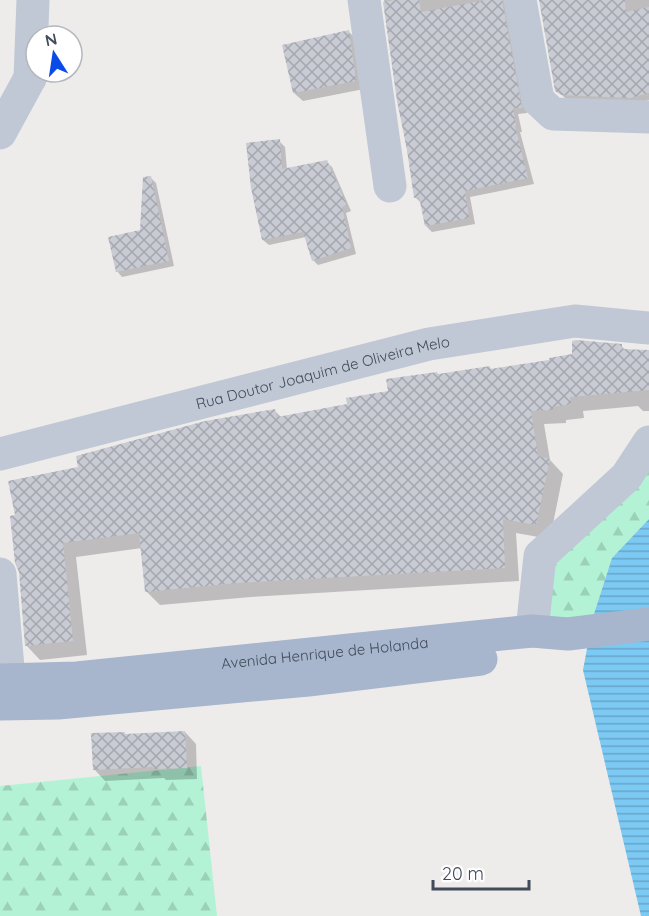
<svg xmlns="http://www.w3.org/2000/svg" width="649" height="916" viewBox="0 0 649 916" font-family="Quicksand,sans-serif">
	<style>
		.forest { fill: url(#forest-firs) }
		.water { fill: url(#water-rules) }
		.shadow { fill: #0003 }
		.building { fill: url(#building-cross-hatch) }
		.lines { fill: none; stroke-linecap: round; stroke-linejoin: round }
		.minor { stroke: #bfc8d4; stroke-width: 33 }
		.major { stroke: #a7b5cd; stroke-width: 33 }
		.labels { text-anchor: middle; dominant-baseline: central; stroke-width: 5; stroke-linejoin: round; paint-order: stroke }
		.street-label { font-size: 15px; fill: #424b5a; stroke: #fff }
	</style>
	<defs>
		<pattern id="forest-firs" width="22" height="20" patternUnits="userSpaceOnUse" patternTransform="scale(1.5)"><rect width="22" height="20" fill="#b3f2d5"/><path d="M5 1l3.5 6h-7zM16 11l3.5 6h-7z" fill="#9bd1b9"/></pattern>
		<pattern id="water-rules" width="6" height="5" patternUnits="userSpaceOnUse" patternTransform="scale(1.5)"><rect width="6" height="5" fill="#7cc9f3"/><path d="M0 2.5h6" fill="none" stroke="#67a5c8"/></pattern>
		<pattern id="building-cross-hatch" width="8" height="8" patternUnits="userSpaceOnUse" patternTransform="scale(1.5)"><rect width="8" height="8" fill="#c9cbd4"/><path d="M0 0l8 8M0 8l8-8" fill="none" stroke="#a5a7af"/></pattern>
	</defs>
	<rect width="100%" height="100%" fill="#eeebeb"/>
	<g class="forest">
		<path d="M 649,456 L 649,519 L 612,558 L 593,617 L 541,624 L 545,559 Z"/>
		<path d="M 201,766 L 217,916 L 0,916 L 0,786 Z"/>
	</g>
	<path class="water" d="M 649,519 L 649,916 L 641,916 L 583,670 L 593,617 L 612,558 Z"/>
	<g class="shadow">
		<path d="M 384,0 L 508,0 L 507,10 L 527,113 L 518,114 L 522,132 L 520,132 L 534,184 L 470,197 L 475,224 L 432,232 L 426,226 L 422,204 L 415,197 L 399,101 Z"/>
		<path d="M 541,0 L 649,0 L 649,100 L 637,103 L 568,101 L 557,90 Z"/>
		<path d="M 349,32 L 357,40 L 364,89 L 303,101 L 294,93 Z"/>
		<path d="M 279,141 L 285,147 L 287,170 L 326,162 L 332,167 L 351,211 L 346,213 L 356,254 L 318,265 L 313,260 L 306,237 L 269,245 L 263,240 Z"/>
		<path d="M 151,178 L 156,183 L 174,266 L 122,277 L 117,271 L 142,232 Z"/>
		<path d="M 621,346 L 626,350 L 649,351 L 649,411 L 643,411 L 638,406 L 583,411 L 584,418 L 566,420 L 566,423 L 544,424 L 550,460 L 563,474 L 550,539 L 516,533 L 519,581 L 251,597 L 160,605 L 146,591 L 142,548 L 76,557 L 87,655 L 40,660 L 26,645 L 17,516 L 80,468 L 275,411 L 282,418 L 349,406 L 439,376 L 490,368 L 492,370 L 551,361 Z"/>
		<path d="M 185,732 L 196,744 L 197,779 L 166,780 L 164,778 L 105,781 L 94,769 L 124,733 L 126,735 Z"/>
	</g>
	<g class="building">
		<path d="M 394,0 L 419,0 L 421,12 L 486,0 L 502,0 L 522,108 L 513,108 L 516,126 L 515,126 L 528,178 L 465,191 L 469,218 L 425,226 L 419,197 L 414,198 L 407,150 L 397,101 L 383,2 Z"/>
		<path d="M 539,0 L 625,0 L 626,12 L 649,7 L 649,93 L 630,98 L 561,95 L 555,91 Z"/>
		<path d="M 349,30 L 356,81 L 293,93 L 282,45 Z"/>
		<path d="M 280,139 L 282,169 L 327,160 L 347,205 L 342,207 L 351,248 L 312,261 L 303,232 L 262,240 L 251,188 L 246,143 Z"/>
		<path d="M 151,176 L 169,261 L 116,272 L 108,237 L 140,230 L 143,177 Z"/>
		<path d="M 576,340 L 622,344 L 622,349 L 649,350 L 649,390 L 570,397 L 571,404 L 553,407 L 553,410 L 531,411 L 538,456 L 550,459 L 536,525 L 503,519 L 505,568 L 236,583 L 145,592 L 139,533 L 63,543 L 73,641 L 25,646 L 19,572 L 15,563 L 10,516 L 15,515 L 8,481 L 78,467 L 76,456 L 205,421 L 275,409 L 277,417 L 347,404 L 346,398 L 388,391 L 386,379 L 437,372 L 438,374 L 490,366 L 490,369 L 549,360 L 549,358 L 572,354 L 572,341 Z"/>
		<path d="M 185,731 L 187,768 L 154,769 L 153,767 L 93,770 L 91,733 L 125,732 L 125,734 Z"/>
	</g>
	<g class="lines">
		<g class="minor">
			<path d="M 364,0 L 390,186"/>
			<path d="M 520,0 L 538,100 L 553,114 L 649,117"/>
			<path d="M 30,78 L 33,0"/>
			<path d="M 0,133 L 30,78 L 36,59"/>
			<path id="s1" d="M 0,454 L 429,344 L 575,321 L 649,328"/>
			<path d="M 0,574 L 9,680"/>
			<path d="M 532,631 L 540,556 L 626,477 L 649,442"/>
		</g>
		<g class="major">
			<path id="s2" d="M 0,680 L 77,678 L 532,631 L 568,634 L 649,624"/>
			<path d="M 0,704 L 58,703 L 308,680 L 481,659"/>
		</g>
	</g>
	<g class="labels">
		<g class="street-label">
			<text stroke="none"><textPath href="#s1" startOffset="333">Rua Doutor Joaquim de Oliveira Melo</textPath></text>
			<text stroke="none"><textPath href="#s2" startOffset="326">Avenida Henrique de Holanda</textPath></text>
		</g>
	</g>
	<g transform="translate(54 54) rotate(348)"><circle r="28" fill="#ffffff" stroke="#b3b7bd" stroke-width="1.5"/>
	<path d="M0-4.5L10 22L0 15L-10 22Z" fill="#094ae9"/>
	<text y="-9" font-size="16" font-weight="bold" text-anchor="middle" fill="#424b5a">N</text>
	</g>
	<path d="M433 880v9h96v-9" fill="none" stroke="#424b5a" stroke-width="3"/>
	<text x="442" y="880" font-size="18" fill="#424b5a" stroke="#ffffff" stroke-width="4.5" paint-order="stroke">20 m</text>
</svg>
